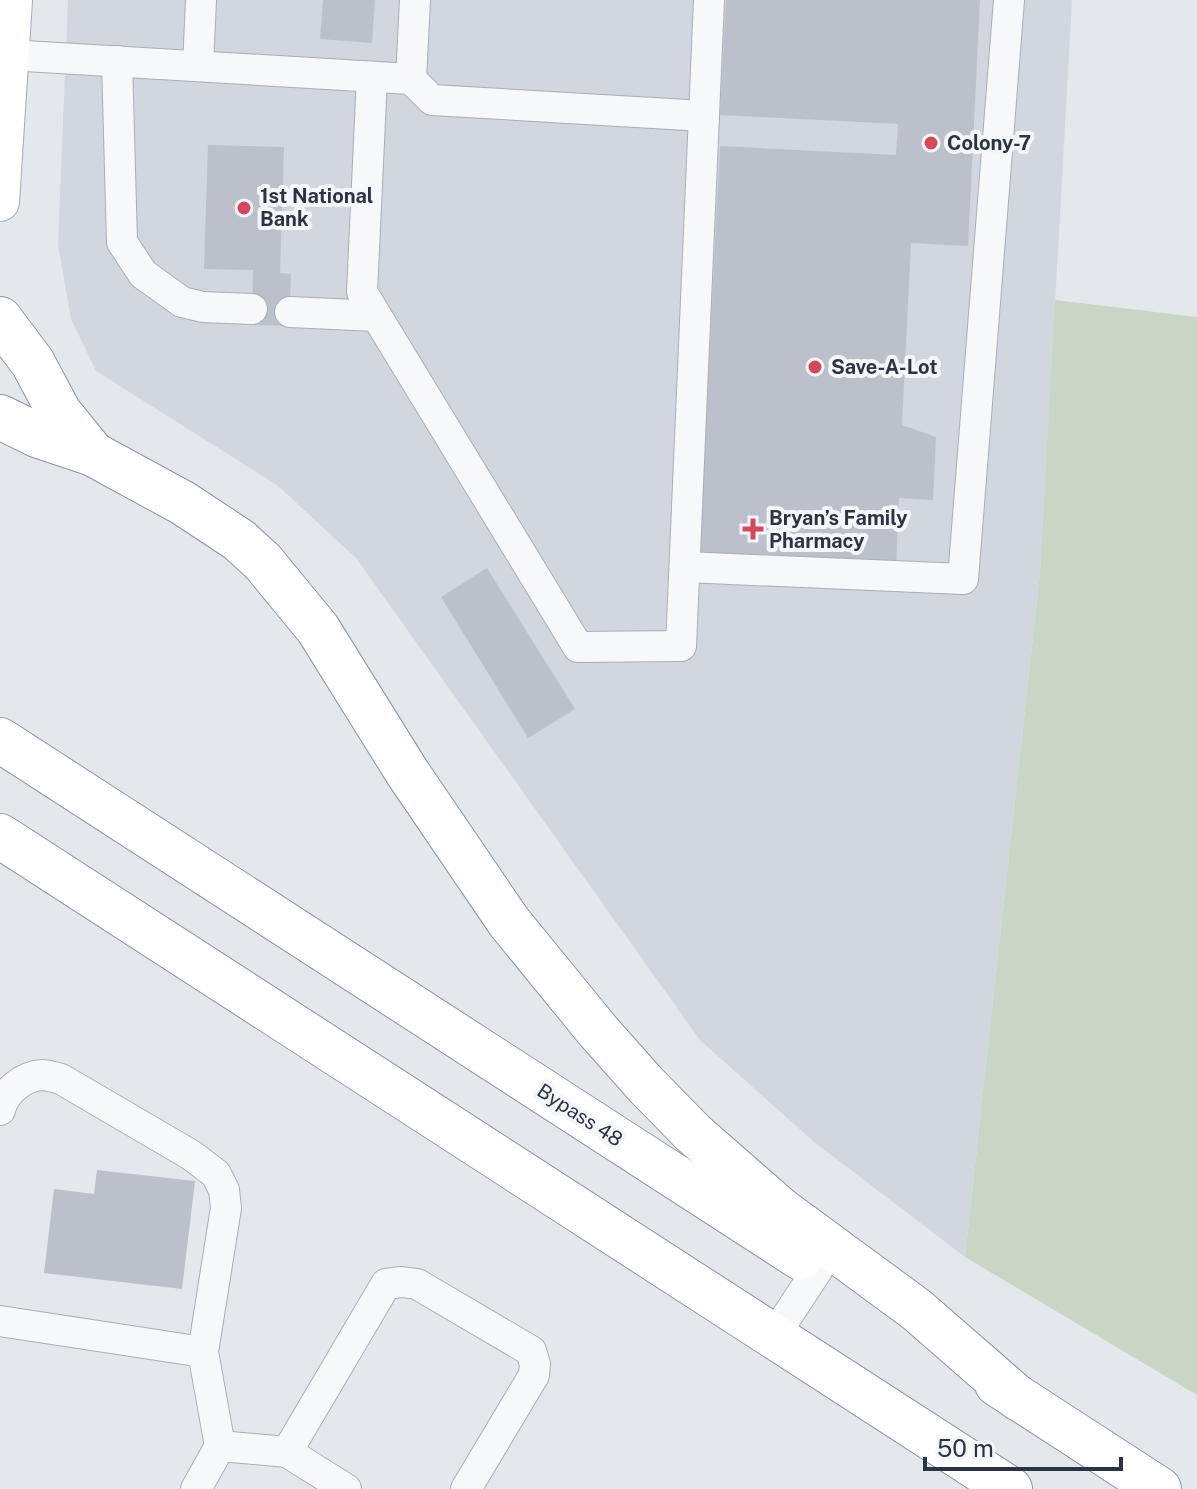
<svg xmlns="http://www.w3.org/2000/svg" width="1197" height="1489" viewBox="0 0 1197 1489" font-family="'Public Sans',sans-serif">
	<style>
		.built { fill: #d2d6de }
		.green { fill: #c9d6c5 }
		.building { fill: #bbc0ca }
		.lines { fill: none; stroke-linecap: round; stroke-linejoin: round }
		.minor-casing { stroke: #a9aeb7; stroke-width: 32 }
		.major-casing { stroke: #a3abb8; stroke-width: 40 }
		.highway-casing { stroke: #8b94a3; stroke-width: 46 }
		.minor { stroke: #f7f8fa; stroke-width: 30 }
		.major { stroke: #fff; stroke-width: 38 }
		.highway { stroke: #fff; stroke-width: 44 }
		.poi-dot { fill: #d1495b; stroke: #f4f6f9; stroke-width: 3 }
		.labels { text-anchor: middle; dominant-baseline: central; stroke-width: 8; stroke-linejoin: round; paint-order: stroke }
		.poi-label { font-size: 20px; font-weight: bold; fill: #2b3445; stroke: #f4f6f9; text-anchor: start }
		.street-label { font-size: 20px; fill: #2b3445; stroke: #f4f6f9 }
	</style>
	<rect width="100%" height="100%" fill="#e4e7ec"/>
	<path class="built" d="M 68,0 L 1072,0 L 1040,573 L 965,1257 L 813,1141 L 700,1040 L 356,558 L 277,485 L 96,371 L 71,319 L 58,245 Z"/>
	<path class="green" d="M 1055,300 L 1197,317 L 1197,1395 L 965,1257 L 1040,573 Z"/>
	<g class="building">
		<path d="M 323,0 L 375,0 L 372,43 L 320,39 Z"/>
		<path d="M 726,0 L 980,0 L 968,246 L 911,243 L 902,425 L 936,437 L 933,500 L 899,498 L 896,569 L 699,559 L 720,146 L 896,155 L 898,124 L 720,115 Z"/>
		<path d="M 208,145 L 284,147 L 280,273 L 291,274 L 289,326 L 252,325 L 253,270 L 204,269 Z"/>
		<path d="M 487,568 L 575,709 L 528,738 L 441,597 Z"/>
		<path d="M 97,1170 L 195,1181 L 182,1289 L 44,1273 L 54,1189 L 94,1194 Z"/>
	</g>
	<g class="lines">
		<defs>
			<g id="minor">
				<path d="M 0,51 L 8,55 L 411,79 L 432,100 L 704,116"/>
				<path d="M 117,61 L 122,242 L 143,274 L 182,302 L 203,307 L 252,309"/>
				<path d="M 198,66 L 201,0"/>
				<path d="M 372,77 L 362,292 L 578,647 L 681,646 L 709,0"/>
				<path d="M 411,79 L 415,0"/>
				<path d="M 290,312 L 376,316"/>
				<path d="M 685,567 L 963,579 L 1009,0"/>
				<path d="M 0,1110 C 4,1092 23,1076 42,1075 C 48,1075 56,1078 61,1079 L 191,1155 L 216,1174 L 224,1190 L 226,1208 L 203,1352 L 220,1446 L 196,1489"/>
				<path d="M 0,1321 L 203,1352"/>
				<path d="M 774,1336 L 818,1269"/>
				<path d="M 220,1446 L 287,1452 L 346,1489"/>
				<path d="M 287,1452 L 386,1284 L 402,1282 L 417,1284 L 531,1351 L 535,1364 L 534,1375 L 466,1489"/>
			</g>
			<path id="major" d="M 0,202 L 13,0"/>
			<g id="highway">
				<path d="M 0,319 L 33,363 L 59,412 L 93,454"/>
				<path d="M 0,417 L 39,436 L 93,454 L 183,503 L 239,540 L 263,562 L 318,629 L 407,772 L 509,922 L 598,1031 L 646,1085 L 693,1133 L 781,1210 L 917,1310 L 1019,1399"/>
				<path d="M 0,740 L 801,1258"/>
				<path d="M 0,836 L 1010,1489"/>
				<path d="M 997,1384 L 1159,1489"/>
			</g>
		</defs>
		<use href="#minor" class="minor-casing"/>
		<use href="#major" class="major-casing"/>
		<use href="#highway" class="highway-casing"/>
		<use href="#minor" class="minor"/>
		<use href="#major" class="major"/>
		<use href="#highway" class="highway"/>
	</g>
	<g class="poi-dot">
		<circle cx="931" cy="143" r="8"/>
		<circle cx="244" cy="208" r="8"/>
		<circle cx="815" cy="367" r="8"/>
		<path d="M749 517h8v8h8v8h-8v8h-8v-8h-8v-8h8z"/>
	</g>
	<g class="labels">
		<g class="poi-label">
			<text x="947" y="143">Colony-7</text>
			<text x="260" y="196">1st National<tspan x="260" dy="23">Bank</tspan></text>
			<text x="831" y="367">Save-A-Lot</text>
			<text x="769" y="518">Bryan’s Family<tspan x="769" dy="23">Pharmacy</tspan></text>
		</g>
		<g class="street-label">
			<text transform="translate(580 1115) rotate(33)">Bypass 48</text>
		</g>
	</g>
	<path d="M925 1457v12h196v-12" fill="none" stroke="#2b3445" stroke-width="4"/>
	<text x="937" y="1457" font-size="24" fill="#2b3445" stroke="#f4f6f9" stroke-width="6" paint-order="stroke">50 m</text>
</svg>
